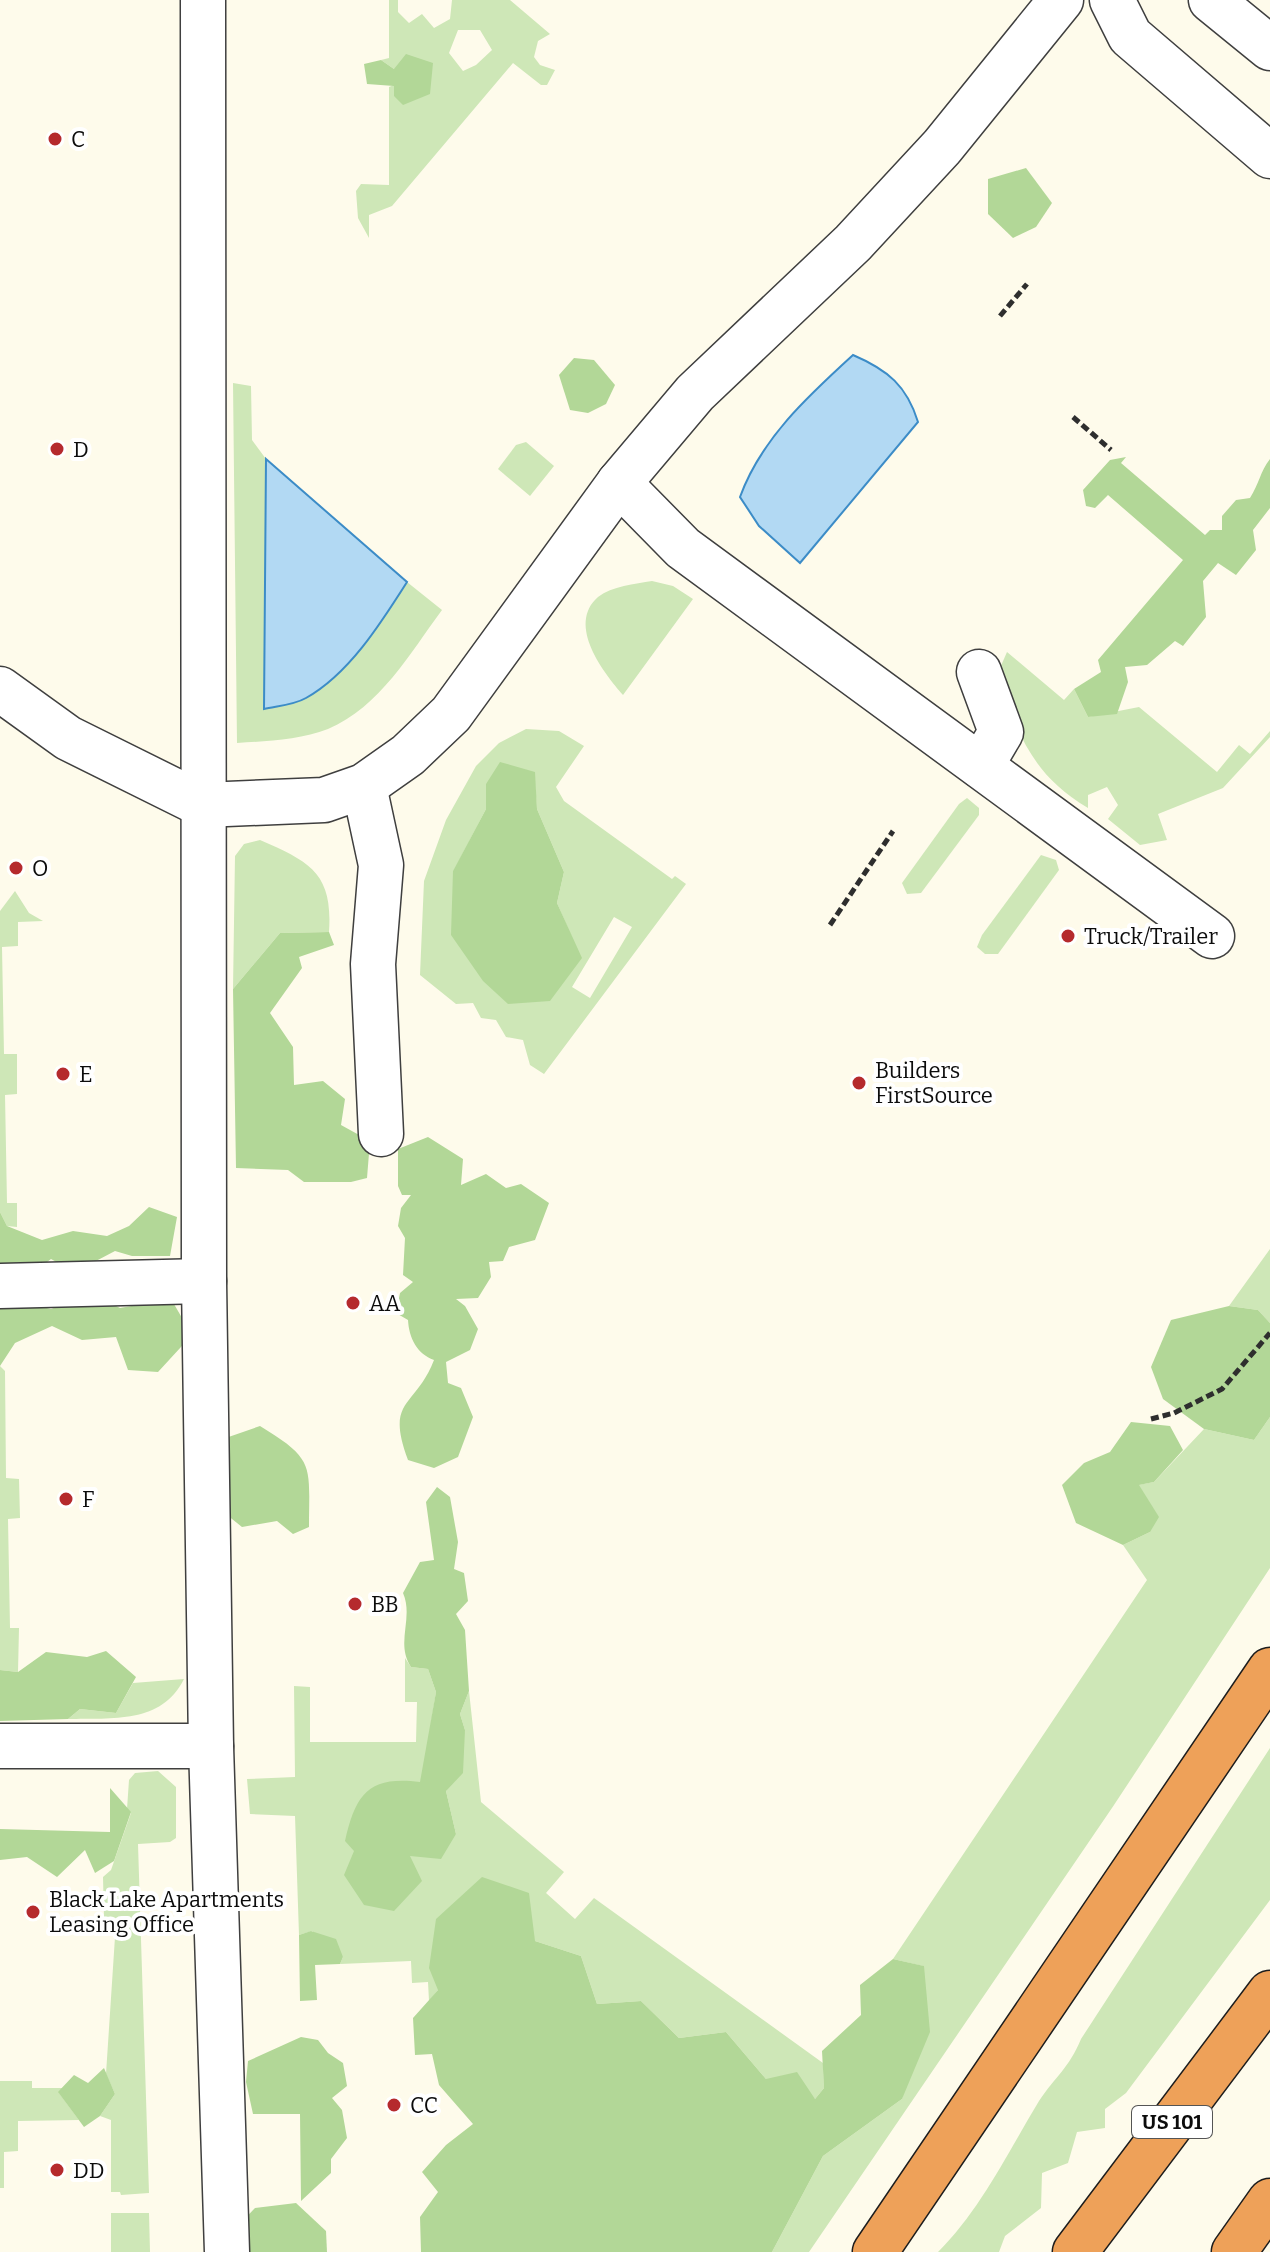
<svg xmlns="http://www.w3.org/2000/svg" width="1270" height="2252" viewBox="0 0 1270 2252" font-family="Bitter,serif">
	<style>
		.green { fill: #cee7b7; fill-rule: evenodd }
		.forest { fill: #b2d797 }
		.water { fill: #b2d9f3; stroke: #3c8cc7; stroke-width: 2 }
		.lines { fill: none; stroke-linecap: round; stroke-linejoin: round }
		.minor-casing { stroke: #3f3f3f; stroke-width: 47 }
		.highway-casing { stroke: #1d1d1d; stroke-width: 47 }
		.path { stroke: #2e2e2e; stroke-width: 5; stroke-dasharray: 8 4; stroke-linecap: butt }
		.minor { stroke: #fff; stroke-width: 44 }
		.highway { stroke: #eea159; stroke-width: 44 }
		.poi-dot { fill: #b52a2d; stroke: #fff; stroke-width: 3 }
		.labels { text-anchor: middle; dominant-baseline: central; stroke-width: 8; stroke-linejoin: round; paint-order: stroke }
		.shield { fill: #fff; stroke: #555; stroke-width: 2 }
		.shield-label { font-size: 20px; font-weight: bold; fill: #0c0c0c }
		.poi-label { font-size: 22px; fill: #0c0c0c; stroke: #fff; text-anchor: start }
	</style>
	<rect width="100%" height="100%" fill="#fefbeb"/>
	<g class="green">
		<path d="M 389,0 L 398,0 L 398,12 L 409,23 L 422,14 L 434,28 L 450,19 L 452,0 L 510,0 L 550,34 L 538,41 L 534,57 L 540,65 L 555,70 L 547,85 L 541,85 L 513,63 L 392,206 L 369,215 L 369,238 L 358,218 L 356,191 L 361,184 L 389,185 L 389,87 L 394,85 L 403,105 L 394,69 L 381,60 L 389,58 ZM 458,30 L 480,30 L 492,50 L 476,65 L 463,71 L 449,53 Z"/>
		<path d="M 233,383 L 251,386 L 252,440 L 266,459 L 264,709 L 382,621 L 407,582 L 442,610 C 410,653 380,707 328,729 C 300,740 267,741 237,743 Z"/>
		<path d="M 526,442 L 554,466 L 530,496 L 498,469 L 516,445 Z"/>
		<path d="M 652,581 L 673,586 L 693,599 L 623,695 C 604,673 566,625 598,597 C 612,586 635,584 652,581 Z"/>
		<path d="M 1007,652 L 1064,700 L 1074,689 L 1088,717 L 1139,707 L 1217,772 L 1239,745 L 1250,754 L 1270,731 L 1270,737 L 1223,788 L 1158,814 L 1167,840 L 1140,845 L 1108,819 L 1118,805 L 1107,787 L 1088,795 L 1088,808 C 1029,773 1018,731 994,670 L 1000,668 Z"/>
		<path d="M 526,729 L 559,731 L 584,746 L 556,787 L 564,801 L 672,879 L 675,876 L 686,884 L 544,1074 L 530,1065 L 523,1040 L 506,1037 L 496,1020 L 481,1018 L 473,1003 L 456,1004 L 420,975 L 424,881 L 446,820 L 476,766 L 499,743 ZM 534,772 L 537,809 L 564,872 L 557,903 L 581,958 L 453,872 L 486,809 L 486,784 ZM 614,917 L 632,927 L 590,998 L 572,987 Z"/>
		<path d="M 967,798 L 979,808 L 979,815 L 921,893 L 907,894 L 902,883 L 959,804 Z"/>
		<path d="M 260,840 C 311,862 333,874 329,932 L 280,933 L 233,989 L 235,856 L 244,844 Z"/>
		<path d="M 1041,855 L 1056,860 L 1059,870 L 998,954 L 985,954 L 977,947 L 982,935 Z"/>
		<path d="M 15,891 L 29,913 L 43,921 L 18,922 L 18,946 L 2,947 L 4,1054 L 17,1054 L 17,1094 L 5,1095 L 7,1203 L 17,1203 L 17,1227 L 7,1226 L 0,1212 L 0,911 Z"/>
		<path d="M 1270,1249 L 1270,1323 L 1258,1310 L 1229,1306 Z"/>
		<path d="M 0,1366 L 5,1371 L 6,1478 L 19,1479 L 20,1518 L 8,1519 L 10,1628 L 19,1628 L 18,1672 L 0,1670 Z"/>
		<path d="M 1270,1417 L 1270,1568 L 1114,1805 L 809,2252 L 772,2252 L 823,2156 L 902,2099 L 923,1966 L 893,1959 L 1147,1580 L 1123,1545 L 1150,1532 L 1138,1485 L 1154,1482 L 1204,1429 L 1254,1440 Z"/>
		<path d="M 405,1658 L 411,1667 L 428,1669 L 436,1692 L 410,1856 L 456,1834 L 446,1791 L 465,1730 L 460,1714 L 469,1691 L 481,1802 L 564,1872 L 546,1893 L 575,1919 L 594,1898 L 823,2063 L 824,2088 L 815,2099 L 766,2079 L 726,2032 L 679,2038 L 641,2001 L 597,2004 L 581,1956 L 535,1941 L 438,1990 L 429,2001 L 428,1982 L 412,1983 L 411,1961 L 340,1964 L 343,1957 L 312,1931 L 299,1935 L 295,1816 L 250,1814 L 247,1779 L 295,1777 L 294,1686 L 310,1687 L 310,1742 L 416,1742 L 417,1702 L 405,1702 Z"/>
		<path d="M 184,1679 C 162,1724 112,1718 68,1719 L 80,1709 L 116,1713 L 133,1683 Z"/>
		<path d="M 1270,1748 L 1270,1900 L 1126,2093 L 1105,2109 L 1105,2128 L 1077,2132 L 1068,2163 L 1042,2173 L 1041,2208 L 1005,2236 L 999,2252 L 938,2252 C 981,2209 1008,2152 1039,2101 C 1055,2077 1069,2068 1081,2039 Z"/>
		<path d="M 158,1771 L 176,1787 L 176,1838 L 170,1842 L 138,1844 L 149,2193 L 121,2195 L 120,2192 L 111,2192 L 111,2120 L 100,2116 L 115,2094 L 106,2074 L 115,1937 L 104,1918 L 103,1877 L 111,1870 L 131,1813 L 127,1809 L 129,1780 L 135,1773 Z"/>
		<path d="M 0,2081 L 32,2081 L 32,2088 L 63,2088 L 59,2093 L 79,2120 L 18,2121 L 18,2151 L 4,2152 L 4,2188 L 0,2188 Z"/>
		<path d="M 111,2213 L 149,2213 L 150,2252 L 111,2252 Z"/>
	</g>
	<g class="forest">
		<path d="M 406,54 L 433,63 L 430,94 L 403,105 L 394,96 L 394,86 L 367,84 L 364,64 L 381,60 L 394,69 Z"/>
		<path d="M 1026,168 L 1052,203 L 1036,227 L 1013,238 L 988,214 L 988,179 Z"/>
		<path d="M 574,358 L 594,360 L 615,385 L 606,404 L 588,413 L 570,410 L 559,375 Z"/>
		<path d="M 1126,457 L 1121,463 L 1205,535 L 1210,530 L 1222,530 L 1222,516 L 1236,500 L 1250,498 C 1259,484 1260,472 1270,459 L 1270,508 L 1253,530 L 1256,550 L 1236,575 L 1218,563 L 1203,581 L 1206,617 L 1183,646 L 1175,641 L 1147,665 L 1125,667 L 1128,682 L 1117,714 L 1088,717 L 1074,689 L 1101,672 L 1098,660 L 1183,560 L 1108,495 L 1095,508 L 1086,506 L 1083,490 L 1110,460 Z"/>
		<path d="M 500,762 L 535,772 L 537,809 L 564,872 L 557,903 L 582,958 L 550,1001 L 508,1004 L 483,981 L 451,935 L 453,871 L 486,809 L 486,784 Z"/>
		<path d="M 329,932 L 334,945 L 299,957 L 302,968 L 270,1013 L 293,1047 L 294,1085 L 323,1081 L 345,1099 L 341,1125 L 370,1141 L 367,1178 L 351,1182 L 304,1182 L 288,1170 L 236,1168 L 233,989 L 280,933 Z"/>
		<path d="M 428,1137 L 463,1159 L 461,1185 L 486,1174 L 506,1188 L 521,1184 L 549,1203 L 535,1240 L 509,1247 L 503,1261 L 489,1262 L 491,1277 L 478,1298 L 456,1299 L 465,1306 L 478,1329 L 470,1350 L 446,1362 L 448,1383 L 461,1388 L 473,1417 L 458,1457 L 434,1468 L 408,1460 C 385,1398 415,1409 434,1360 C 417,1354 409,1338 408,1320 L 396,1313 L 400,1293 L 413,1282 L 403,1275 L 405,1238 L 398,1226 L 401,1208 L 411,1195 L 402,1195 L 398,1186 L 398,1149 Z"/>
		<path d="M 149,1207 L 177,1217 L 170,1256 L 132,1256 L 115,1251 L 75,1272 L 51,1259 L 1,1297 L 51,1309 L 92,1294 L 120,1308 L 171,1299 L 192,1335 L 158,1372 L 128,1370 L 116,1337 L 82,1340 L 52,1326 L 15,1343 L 0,1366 L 0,1212 L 7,1226 L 42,1240 L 73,1231 L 107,1236 L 129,1226 Z"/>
		<path d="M 1229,1306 L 1258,1310 L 1270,1323 L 1270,1417 L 1254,1440 L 1204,1429 L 1163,1399 L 1151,1367 L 1171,1320 Z"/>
		<path d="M 1131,1422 L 1170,1426 L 1183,1450 L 1154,1482 L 1139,1485 L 1159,1517 L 1150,1532 L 1123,1545 L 1076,1523 L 1062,1485 L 1084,1463 L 1110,1452 Z"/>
		<path d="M 260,1426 C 316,1460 309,1465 309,1527 L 293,1534 L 277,1521 L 242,1527 L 196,1490 L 217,1441 Z"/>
		<path d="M 437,1487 L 450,1497 L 458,1542 L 454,1569 L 464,1573 L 468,1601 L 456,1614 L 465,1630 L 469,1691 L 460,1714 L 465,1730 L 463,1773 L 446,1791 L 456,1834 L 441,1859 L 410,1856 L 422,1881 L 394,1911 L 364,1905 L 344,1875 L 354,1851 L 345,1841 C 356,1793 369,1776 420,1782 L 436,1692 L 428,1669 L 411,1667 C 395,1643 414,1618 403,1593 L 420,1562 L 434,1560 L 426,1502 Z"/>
		<path d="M 106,1651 L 136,1677 L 116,1713 L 80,1709 L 68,1719 L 0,1721 L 0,1670 L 18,1672 L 46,1652 L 87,1657 Z"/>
		<path d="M 110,1788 L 131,1812 L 114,1861 L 95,1873 L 85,1850 L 57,1877 L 27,1857 L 0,1860 L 0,1829 L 110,1832 Z"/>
		<path d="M 482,1877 L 529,1893 L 535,1941 L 581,1956 L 597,2004 L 641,2001 L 679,2038 L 726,2032 L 766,2079 L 797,2072 L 815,2099 L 824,2088 L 822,2051 L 861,2015 L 860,1985 L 893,1959 L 924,1966 L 930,2032 L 902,2099 L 823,2156 L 772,2252 L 421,2252 L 420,2217 L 438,2192 L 422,2172 L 446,2145 L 473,2124 L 439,2085 L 432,2054 L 415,2055 L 413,2018 L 438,1990 L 429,1968 L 436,1919 Z"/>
		<path d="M 311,1931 L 336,1939 L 343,1957 L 340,1964 L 315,1965 L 317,2000 L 300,2001 L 299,1935 Z"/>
		<path d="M 301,2037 L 318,2040 L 328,2053 L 343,2063 L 347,2086 L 332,2098 L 342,2110 L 347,2138 L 331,2159 L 331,2173 L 301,2201 L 300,2114 L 253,2114 L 246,2082 L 248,2061 Z"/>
		<path d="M 104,2068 L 115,2094 L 100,2116 L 84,2127 L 58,2092 L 74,2075 L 88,2083 Z"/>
		<path d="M 296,2203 L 326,2231 L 327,2252 L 236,2252 L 234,2230 L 255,2208 Z"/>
	</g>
	<g class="water">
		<path d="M 853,355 C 888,370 907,386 918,422 L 800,563 L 759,526 L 740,497 C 761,439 808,396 853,355 Z"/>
		<path d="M 266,459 L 407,582 C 381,623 349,674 306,698 C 294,705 277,706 264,709 Z"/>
	</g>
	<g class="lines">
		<defs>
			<g id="minor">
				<path d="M 203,0 L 204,1281 L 211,1746 L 227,2252"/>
				<path d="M 1112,0 L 1130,36 L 1270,156"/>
				<path d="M 1211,0 L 1270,48"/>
				<path d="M 619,483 L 683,548 L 1212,936"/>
				<path d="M 979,672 L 1001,732 L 981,766"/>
				<path d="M 0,689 L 68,738 L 203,805 L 324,800 L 364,786 L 408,755 L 451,714 L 619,483 L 695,393 L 853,243 L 942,147 L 1061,0"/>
				<path d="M 364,786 L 381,865 L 373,964 L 381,1134"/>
				<path d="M 0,1286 L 204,1281"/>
				<path d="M 0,1746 L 211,1746"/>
			</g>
			<g id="highway">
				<path d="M 875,2252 L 1270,1670"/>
				<path d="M 1075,2252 L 1270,1993"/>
				<path d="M 1234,2252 L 1270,2201"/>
			</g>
		</defs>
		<use href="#minor" class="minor-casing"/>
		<use href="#highway" class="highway-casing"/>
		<g class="path">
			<path d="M 1000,316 L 1027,284"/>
			<path d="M 1073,417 L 1111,450"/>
			<path d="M 830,925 L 893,831"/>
			<path d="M 1151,1419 L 1174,1413 L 1222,1389 L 1270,1333"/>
		</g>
		<use href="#minor" class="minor"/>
		<use href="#highway" class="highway"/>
	</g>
	<g class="poi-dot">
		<circle cx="55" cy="139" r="8"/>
		<circle cx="57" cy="449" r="8"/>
		<circle cx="16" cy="868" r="8"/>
		<circle cx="1068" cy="936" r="8"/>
		<circle cx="63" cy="1074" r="8"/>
		<circle cx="859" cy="1083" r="8"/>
		<circle cx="353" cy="1303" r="8"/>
		<circle cx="66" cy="1499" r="8"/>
		<circle cx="355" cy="1604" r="8"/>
		<circle cx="33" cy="1912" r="8"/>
		<circle cx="394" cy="2105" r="8"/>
		<circle cx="57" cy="2170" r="8"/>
	</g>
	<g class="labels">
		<rect class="shield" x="1132" y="2106" width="80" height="32" rx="6"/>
		<g class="shield-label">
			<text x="1172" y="2122">US 101</text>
		</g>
		<g class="poi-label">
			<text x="71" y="139">C</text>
			<text x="73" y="449">D</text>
			<text x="32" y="868">O</text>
			<text x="1084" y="936">Truck/Trailer</text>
			<text x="875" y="1070">Builders<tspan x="875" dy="25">FirstSource</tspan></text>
			<text x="79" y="1074">E</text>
			<text x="369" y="1303">AA</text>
			<text x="82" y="1499">F</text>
			<text x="371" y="1604">BB</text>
			<text x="49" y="1899">Black Lake Apartments<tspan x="49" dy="25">Leasing Office</tspan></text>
			<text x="410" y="2105">CC</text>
			<text x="73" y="2170">DD</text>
		</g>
	</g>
</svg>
